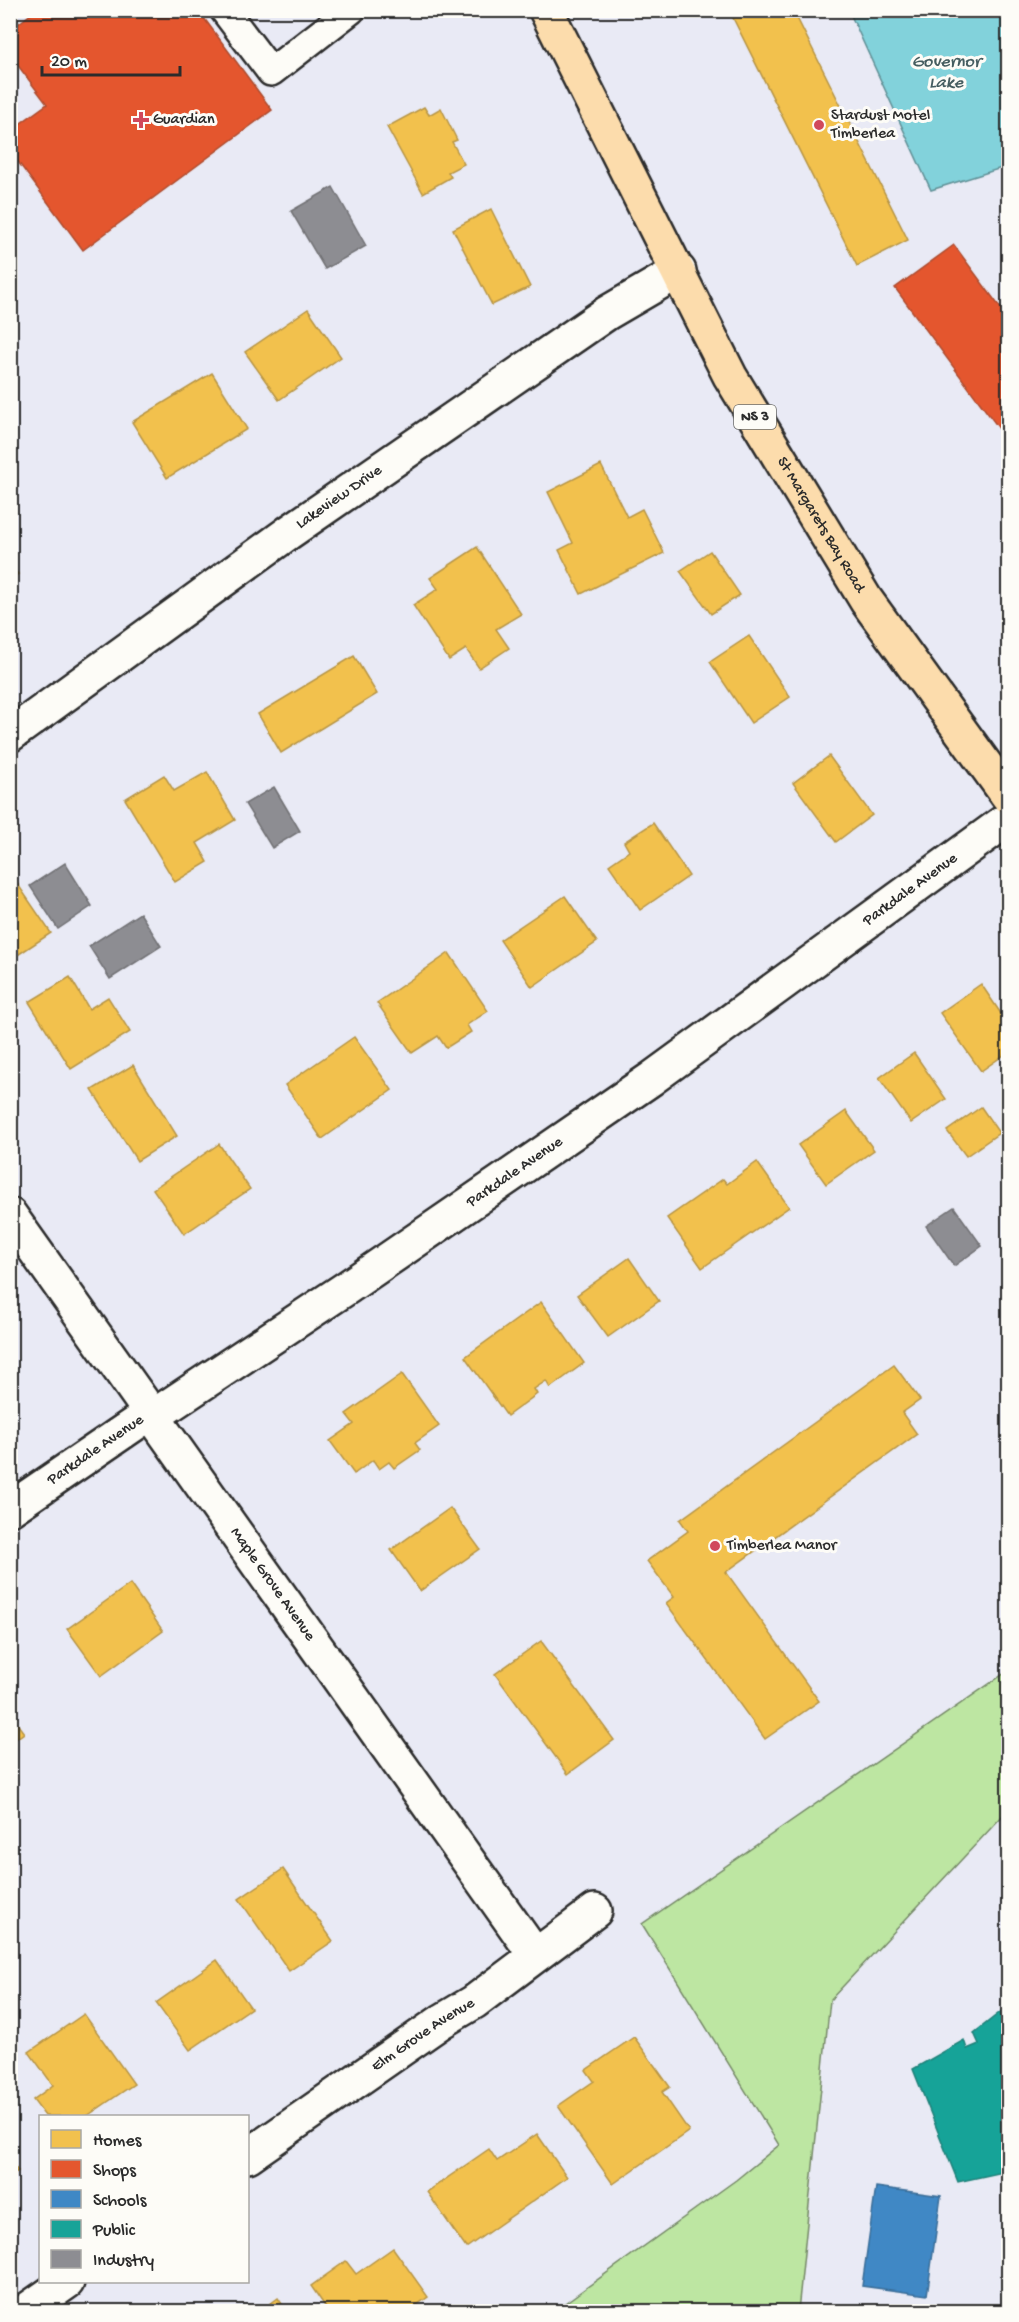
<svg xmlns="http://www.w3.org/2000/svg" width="1019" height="2322" viewBox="0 0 1019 2322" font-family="'Gochi Hand',sans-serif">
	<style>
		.green { fill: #bde6a2; stroke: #748866; stroke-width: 1.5 }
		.water { fill: #82d2db; stroke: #5f8f95; stroke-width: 1.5 }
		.homes { fill: #f2c14e; stroke: #b69444; stroke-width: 1.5 }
		.shops { fill: #e4572e; stroke: #ac4a2d; stroke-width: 1.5 }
		.schools { fill: #3f88c5; stroke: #396c97; stroke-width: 1.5 }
		.public { fill: #17a398; stroke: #1d7f77; stroke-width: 1.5 }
		.industry { fill: #8d8d92; stroke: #707073; stroke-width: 1.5 }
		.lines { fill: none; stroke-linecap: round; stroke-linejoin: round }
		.service-casing { stroke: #2b2b2b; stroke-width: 32 }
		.minor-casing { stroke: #2b2b2b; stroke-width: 38 }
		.primary-casing { stroke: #2b2b2b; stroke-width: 38 }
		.service { stroke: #fdfcf7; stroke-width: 27 }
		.minor { stroke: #fdfcf7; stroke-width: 33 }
		.primary { stroke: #fcdcac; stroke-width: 33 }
		.poi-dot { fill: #d1495b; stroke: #fdfcf7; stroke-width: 2 }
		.labels { text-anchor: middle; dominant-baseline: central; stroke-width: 6; stroke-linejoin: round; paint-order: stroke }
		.shield { fill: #fdfcf7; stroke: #6a6a68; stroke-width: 1.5 }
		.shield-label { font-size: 15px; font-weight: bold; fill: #2b2b2b }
		.poi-label { font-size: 16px; fill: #2b2b2b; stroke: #fdfcf7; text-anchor: start }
		.street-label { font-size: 16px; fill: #2b2b2b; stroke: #fdfcf7 }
		.water-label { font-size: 18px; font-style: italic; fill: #455d60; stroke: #fdfcf7 }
	</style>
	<rect width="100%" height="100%" fill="#e9eaf5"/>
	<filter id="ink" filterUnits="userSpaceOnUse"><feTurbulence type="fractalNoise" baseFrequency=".0167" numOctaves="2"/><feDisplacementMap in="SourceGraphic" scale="12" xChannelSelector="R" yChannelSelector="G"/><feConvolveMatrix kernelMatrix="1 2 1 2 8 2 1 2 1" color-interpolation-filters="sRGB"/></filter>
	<g filter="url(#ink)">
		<path class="green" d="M 1008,1671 L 1008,1810 L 830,2000 L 798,2311 L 557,2311 L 565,2303 L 736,2180 L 779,2145 L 642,1924 Z"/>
		<path class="water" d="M 849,11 L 1008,11 L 1008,166 L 931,190 Z"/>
		<g class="homes">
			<path d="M 729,10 L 793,10 L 908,240 L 857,266 Z"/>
			<path d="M 424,107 L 429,115 L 441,108 L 457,140 L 452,142 L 464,164 L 448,172 L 451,177 L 423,193 L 387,127 Z"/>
			<path d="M 491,209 L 530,287 L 492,305 L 453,229 Z"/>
			<path d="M 308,309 L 341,357 L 279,400 L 245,352 Z"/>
			<path d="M 212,373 L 247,429 L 167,478 L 132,422 Z"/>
			<path d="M 601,465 L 627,517 L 642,509 L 664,553 L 581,594 L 559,550 L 573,543 L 548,492 Z"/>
			<path d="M 477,547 L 521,614 L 496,629 L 509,648 L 479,668 L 466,649 L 449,660 L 413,605 L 438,589 L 430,578 Z"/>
			<path d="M 710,551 L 740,595 L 711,614 L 680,571 Z"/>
			<path d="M 10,564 L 18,574 L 10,580 Z"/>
			<path d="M 749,636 L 790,697 L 751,723 L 710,662 Z"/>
			<path d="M 354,656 L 377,694 L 281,753 L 258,714 Z"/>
			<path d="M 829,756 L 872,815 L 836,842 L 793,783 Z"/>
			<path d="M 207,772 L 235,820 L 197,843 L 208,862 L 175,882 L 125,799 L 164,775 L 174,791 Z"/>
			<path d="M 653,823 L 689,876 L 640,910 L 609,865 L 629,851 L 624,842 Z"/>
			<path d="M 10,873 L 51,933 L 10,960 Z"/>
			<path d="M 565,896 L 597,942 L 532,987 L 500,940 Z"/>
			<path d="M 449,953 L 488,1011 L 467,1025 L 471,1032 L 446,1048 L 438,1036 L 412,1053 L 377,1003 Z"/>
			<path d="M 70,977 L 89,1009 L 108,997 L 130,1032 L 71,1069 L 29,1002 Z"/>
			<path d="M 981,984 L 1008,1024 L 1008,1052 L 981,1071 L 940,1013 Z"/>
			<path d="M 354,1037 L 392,1090 L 322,1139 L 285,1085 Z"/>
			<path d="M 914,1053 L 946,1099 L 911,1123 L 879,1078 Z"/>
			<path d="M 133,1065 L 177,1136 L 137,1161 L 92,1090 Z"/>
			<path d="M 981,1107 L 999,1133 L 966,1156 L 947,1131 Z"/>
			<path d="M 846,1111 L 874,1150 L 826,1184 L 798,1145 Z"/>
			<path d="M 219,1144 L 250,1189 L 184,1234 L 153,1189 Z"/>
			<path d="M 757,1162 L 789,1207 L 702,1268 L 667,1218 L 723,1179 L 727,1184 Z"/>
			<path d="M 629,1258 L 659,1301 L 608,1337 L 577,1295 Z"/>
			<path d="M 541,1302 L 584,1363 L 550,1388 L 546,1381 L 534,1389 L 537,1394 L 507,1416 L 465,1357 Z"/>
			<path d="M 894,1365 L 920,1400 L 902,1413 L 917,1434 L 726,1572 L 819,1701 L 765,1739 L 666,1603 L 674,1597 L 647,1561 L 688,1531 L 680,1520 Z"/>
			<path d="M 402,1374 L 439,1426 L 415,1443 L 420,1450 L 394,1468 L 389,1462 L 379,1469 L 373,1460 L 354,1474 L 330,1441 L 354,1424 L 346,1414 Z"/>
			<path d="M 450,1508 L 480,1549 L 420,1591 L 391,1550 Z"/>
			<path d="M 130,1584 L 163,1631 L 101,1676 L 67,1629 Z"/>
			<path d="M 541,1641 L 614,1740 L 568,1774 L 495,1674 Z"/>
			<path d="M 10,1714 L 24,1733 L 10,1743 Z"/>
			<path d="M 283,1869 L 333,1941 L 289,1971 L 239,1899 Z"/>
			<path d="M 217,1960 L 251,2008 L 190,2050 L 156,2003 Z"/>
			<path d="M 84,2014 L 134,2084 L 87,2116 L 45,2116 L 33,2100 L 53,2085 L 29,2052 Z"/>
			<path d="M 634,2037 L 670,2087 L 662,2092 L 689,2131 L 613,2184 L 558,2106 L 594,2081 L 586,2070 Z"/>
			<path d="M 537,2134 L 567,2177 L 466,2248 L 427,2192 L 489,2149 L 497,2161 Z"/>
			<path d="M 10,2161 L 18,2171 L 10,2176 Z"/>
			<path d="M 393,2248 L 428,2297 L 407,2312 L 329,2312 L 311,2286 L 346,2261 L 356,2274 Z"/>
			<path d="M 278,2298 L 287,2312 L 259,2312 Z"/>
		</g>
		<g class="shops">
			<path d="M 36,10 L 198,10 L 272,110 L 83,250 L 10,151 L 10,131 L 47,104 L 10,55 L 10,30 Z"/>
			<path d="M 954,245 L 1008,318 L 1008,423 L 1000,430 L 895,288 Z"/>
		</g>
		<g class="schools">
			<path d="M 876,2187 L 941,2196 L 927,2295 L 862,2286 Z"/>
			<path d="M 888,2307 L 889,2312 L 871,2312 Z"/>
		</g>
		<path class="public" d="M 1008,2006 L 1008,2171 L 958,2182 L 913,2069 L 964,2040 L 967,2049 L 979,2044 L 974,2033 Z"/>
		<g class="industry">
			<path d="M 333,187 L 366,246 L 325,269 L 291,211 Z"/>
			<path d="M 274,787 L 300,831 L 272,848 L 245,804 Z"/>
			<path d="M 65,863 L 92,906 L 58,929 L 30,886 Z"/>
			<path d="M 140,913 L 161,946 L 110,979 L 89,946 Z"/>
			<path d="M 954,1207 L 982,1246 L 954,1266 L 926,1226 Z"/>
		</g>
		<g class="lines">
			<defs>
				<path id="service" d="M 224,10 L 271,72 L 351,10"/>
				<g id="minor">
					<path id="s1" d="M 10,735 L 288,533 L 607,313 L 679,271"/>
					<path id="s2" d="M 10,1215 L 535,1955"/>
					<path id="s3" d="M 10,1509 L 149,1414 L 158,1413 L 345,1289 L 651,1079 L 1008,819"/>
					<path id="s4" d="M 248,2156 L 442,2021 L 474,2002 L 595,1911"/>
					<path d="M 24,2312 L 67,2282"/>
				</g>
				<g id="primary">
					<path id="s5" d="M 546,10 L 730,376 L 866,600 L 1008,796"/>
				</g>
			</defs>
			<use href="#service" class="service-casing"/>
			<use href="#minor" class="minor-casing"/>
			<use href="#primary" class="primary-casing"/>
			<use href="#service" class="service"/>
			<use href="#minor" class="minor"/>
			<use href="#primary" class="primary"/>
		</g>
	</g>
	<g class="poi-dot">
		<path d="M138 111h6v6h6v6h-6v6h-6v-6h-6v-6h6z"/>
		<circle cx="819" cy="125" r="6"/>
		<circle cx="715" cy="1546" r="6"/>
	</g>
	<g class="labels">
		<rect class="shield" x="734" y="405" width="42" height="24" rx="4.5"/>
		<g class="shield-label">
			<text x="755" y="417">NS 3</text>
		</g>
		<g class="poi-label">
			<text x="831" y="116">Stardust Motel<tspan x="831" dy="18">Timberlea</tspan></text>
			<text x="153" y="120">Guardian</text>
			<text x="727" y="1546">Timberlea Manor</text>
		</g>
		<g class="street-label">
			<text stroke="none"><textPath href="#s1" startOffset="406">Lakeview Drive</textPath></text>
			<text stroke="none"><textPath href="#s5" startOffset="584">St Margarets Bay Road</textPath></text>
			<text stroke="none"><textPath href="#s3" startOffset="1094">Parkdale Avenue</textPath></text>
			<text stroke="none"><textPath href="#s3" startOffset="608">Parkdale Avenue</textPath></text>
			<text stroke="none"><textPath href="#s3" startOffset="104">Parkdale Avenue</textPath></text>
			<text stroke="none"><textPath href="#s2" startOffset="453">Maple Grove Avenue</textPath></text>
			<text stroke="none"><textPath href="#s4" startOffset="213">Elm Grove Avenue</textPath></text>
		</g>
		<g class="water-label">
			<text x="946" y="62">Governor<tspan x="946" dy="21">Lake</tspan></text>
		</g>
	</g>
	<rect width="1019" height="2322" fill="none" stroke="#fdfcf7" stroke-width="36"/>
	<rect x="18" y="18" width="983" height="2286" fill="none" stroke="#2b2b2b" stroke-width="2" filter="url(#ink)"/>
	<rect x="39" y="2115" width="210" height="168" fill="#fdfcf7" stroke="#a9a8a5" stroke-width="1.5"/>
	<rect x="51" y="2130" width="30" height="18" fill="#f2c14e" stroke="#a9a8a5" stroke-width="1.5"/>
	<text x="93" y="2145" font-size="18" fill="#2b2b2b">Homes</text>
	<rect x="51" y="2160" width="30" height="18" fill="#e4572e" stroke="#a9a8a5" stroke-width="1.5"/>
	<text x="93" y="2175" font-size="18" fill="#2b2b2b">Shops</text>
	<rect x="51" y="2190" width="30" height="18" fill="#3f88c5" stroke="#a9a8a5" stroke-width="1.5"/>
	<text x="93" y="2205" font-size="18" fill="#2b2b2b">Schools</text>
	<rect x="51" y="2220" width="30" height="18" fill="#17a398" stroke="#a9a8a5" stroke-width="1.5"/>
	<text x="93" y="2235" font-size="18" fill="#2b2b2b">Public</text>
	<rect x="51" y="2250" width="30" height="18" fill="#8d8d92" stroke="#a9a8a5" stroke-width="1.5"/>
	<text x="93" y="2265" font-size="18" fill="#2b2b2b">Industry</text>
	<path d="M42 66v9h138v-9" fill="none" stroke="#2b2b2b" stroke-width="3"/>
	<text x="51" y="66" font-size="18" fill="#2b2b2b" stroke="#fdfcf7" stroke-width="4.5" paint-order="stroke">20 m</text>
</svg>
